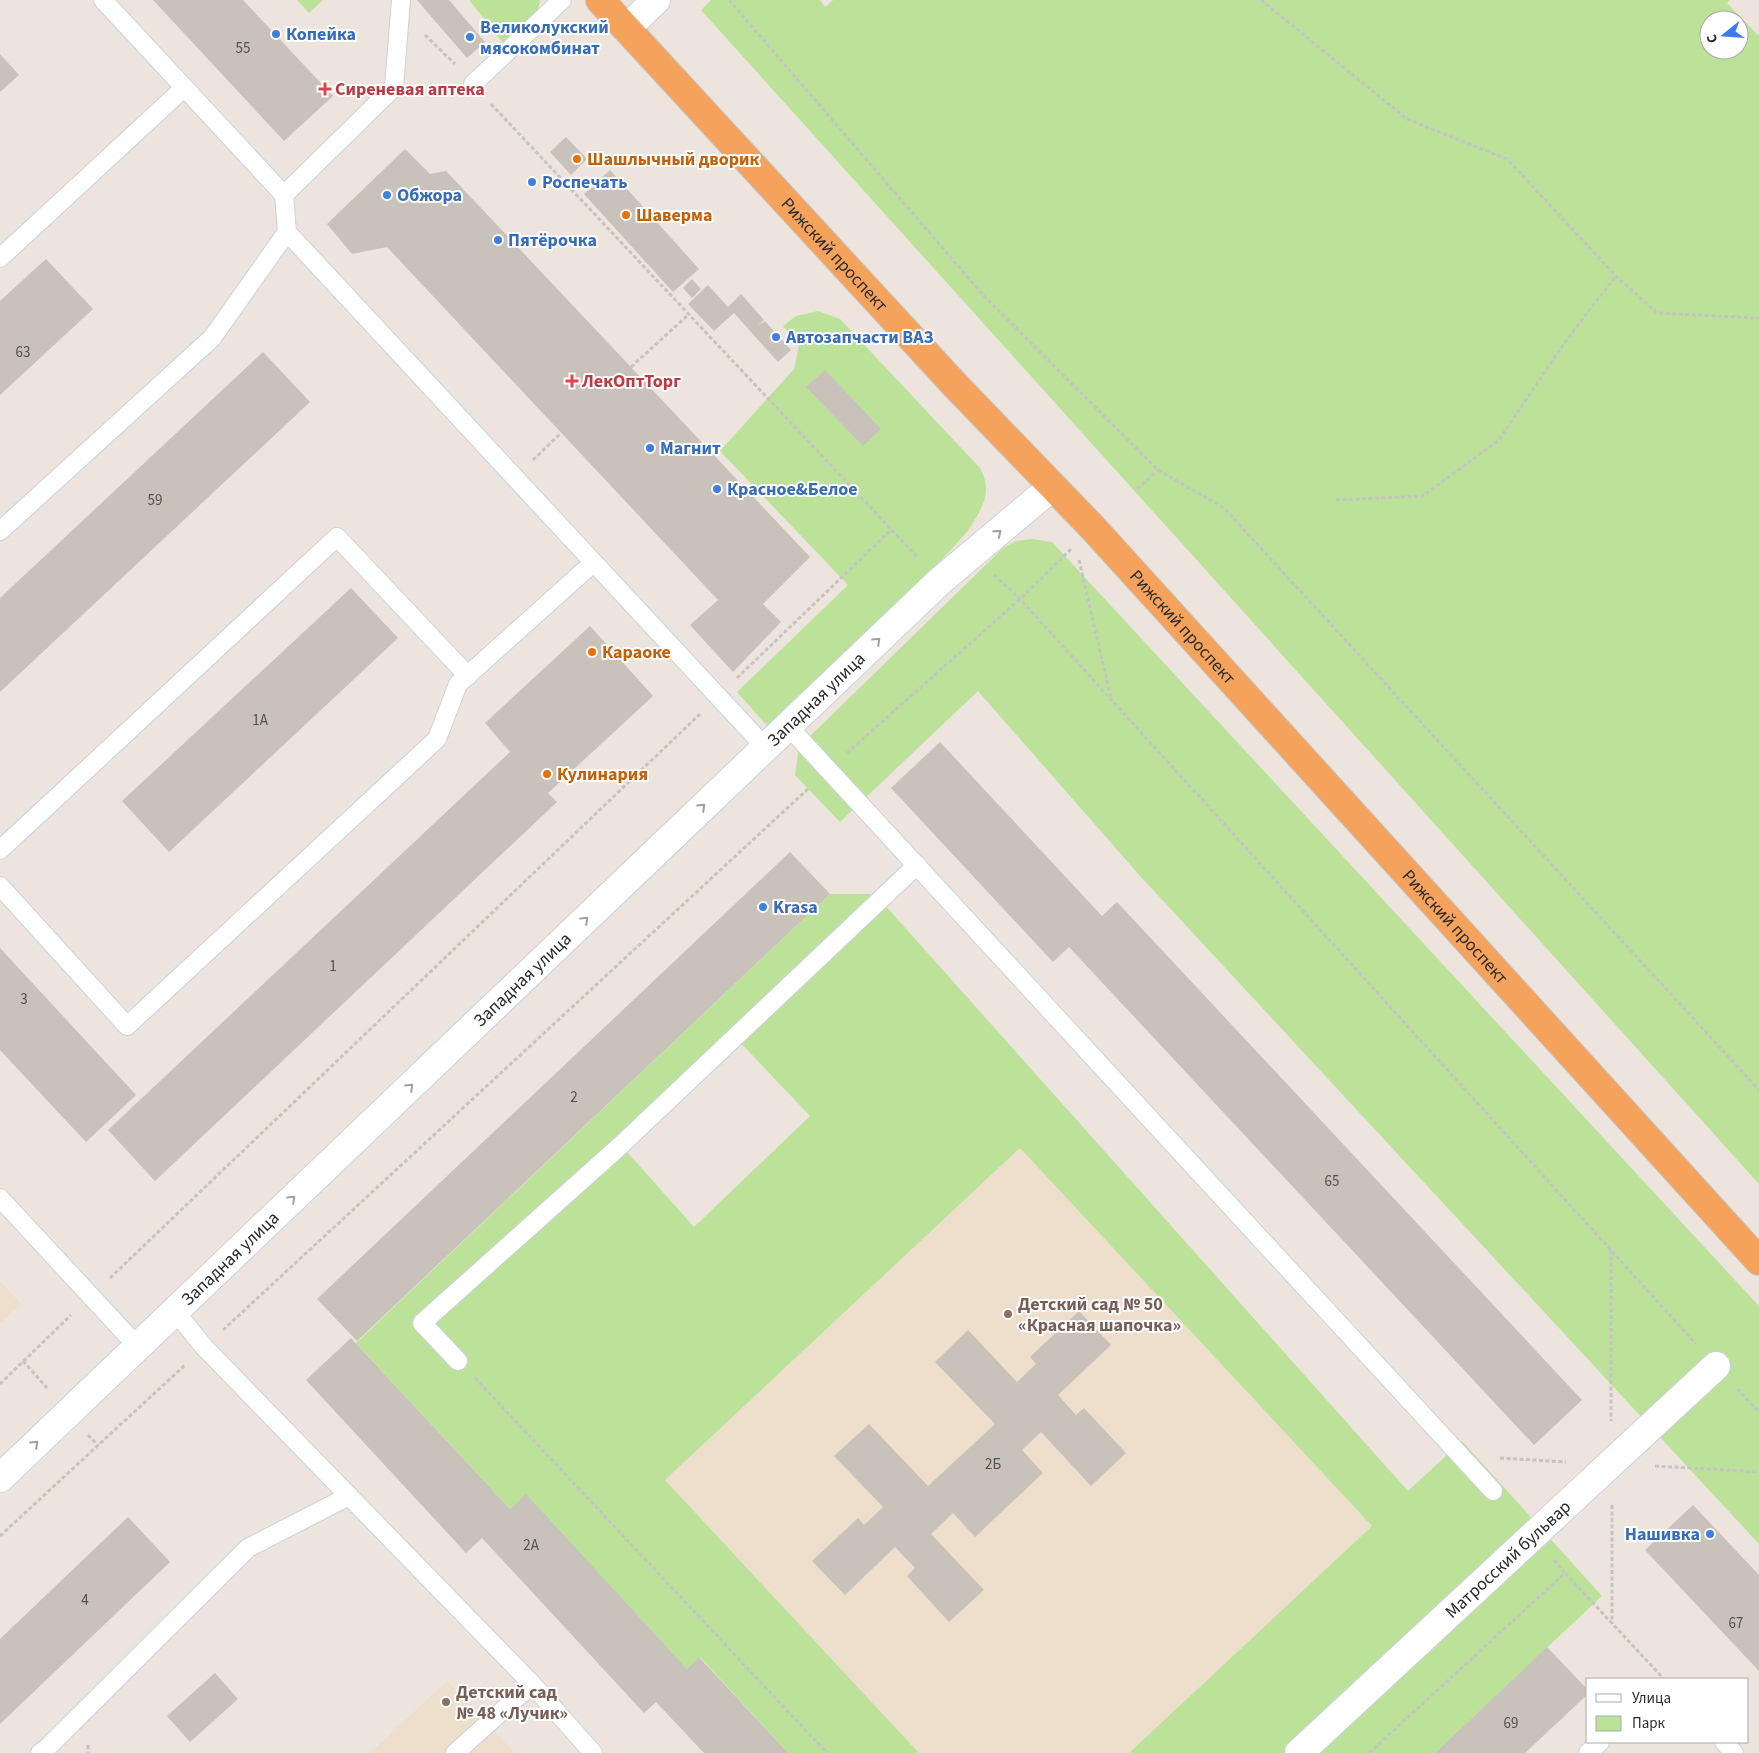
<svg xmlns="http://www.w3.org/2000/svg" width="1759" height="1753" viewBox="0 0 1759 1753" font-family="'Source Sans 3',sans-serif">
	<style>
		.education { fill: #eedfcd }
		.green { fill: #bce29a; fill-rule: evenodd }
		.building { fill: #c8c2bb }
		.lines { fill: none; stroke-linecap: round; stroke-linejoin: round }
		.service-casing { stroke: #cbd1dc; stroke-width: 20 }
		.pedestrian-casing { stroke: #cbd1dc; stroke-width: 30 }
		.minor-casing { stroke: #cbd1dc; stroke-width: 30 }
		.trunk-casing { stroke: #c4c4c4; stroke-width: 30 }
		.path { stroke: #c4c4c4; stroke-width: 3; stroke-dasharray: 4 2.5; stroke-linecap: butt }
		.service { stroke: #fff; stroke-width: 18 }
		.pedestrian { stroke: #fff; stroke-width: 28 }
		.minor { stroke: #fff; stroke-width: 28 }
		.trunk { stroke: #f4a25c; stroke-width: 28 }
		.oneway { stroke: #a0a0a0 }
		.shop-dot { fill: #3f7fe0; stroke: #fff; stroke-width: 2 }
		.health-dot { fill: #e0444e; stroke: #fff; stroke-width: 2 }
		.food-dot { fill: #e8710a; stroke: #fff; stroke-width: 2 }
		.education-dot { fill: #8d6e63; stroke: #fff; stroke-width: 2 }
		.labels { text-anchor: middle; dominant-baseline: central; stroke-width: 4; stroke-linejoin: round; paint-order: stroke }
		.number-label { font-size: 15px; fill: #52514f }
		.shop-label { font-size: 18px; font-weight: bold; fill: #366cbe; stroke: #fff; text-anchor: start }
		.health-label { font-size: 18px; font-weight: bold; fill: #be3a42; stroke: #fff; text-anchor: start }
		.food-label { font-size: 18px; font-weight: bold; fill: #c56008; stroke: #fff; text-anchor: start }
		.street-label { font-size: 18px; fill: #2b2b2b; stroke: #fff }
		.education-label { font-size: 18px; font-weight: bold; fill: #785e54; stroke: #fff; text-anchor: start }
	</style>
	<rect width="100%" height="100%" fill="#ece4dd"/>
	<g class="education">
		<path d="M 1020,1148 L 1372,1526 L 1129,1753 L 919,1753 L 665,1480 Z"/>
		<path d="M 0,1281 L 21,1304 L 0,1323 Z"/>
		<path d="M 447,1681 L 515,1753 L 370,1753 Z"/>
	</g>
	<g class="green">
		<path d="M 297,0 L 323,0 L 309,13 Z"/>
		<path d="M 469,0 L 540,0 L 538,11 L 504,44 Z"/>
		<path d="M 711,0 L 820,0 L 825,7 L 833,0 L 1730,0 L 1727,3 L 1759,36 L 1759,1184 L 701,10 ZM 1709,20 L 1739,20 L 1739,50 L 1709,50 Z"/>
		<path d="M 818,311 L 840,319 L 980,468 C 994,494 981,510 967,532 L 778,738 L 737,692 L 848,585 L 720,451 L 794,369 L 799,345 L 783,326 L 796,316 Z"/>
		<path d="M 1032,539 L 1052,542 L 1759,1306 L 1759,1544 L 1141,877 L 978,691 L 840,822 L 795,775 L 799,747 L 1003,548 L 1016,541 Z"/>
		<path d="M 830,894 L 875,894 L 1408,1491 L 1462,1441 L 1602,1596 L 1435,1753 L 1129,1753 L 1372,1526 L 1020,1148 L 665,1480 L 919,1753 L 788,1753 L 700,1657 L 687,1669 L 526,1495 L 510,1509 L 356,1343 ZM 735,1037 L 810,1116 L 694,1227 L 621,1145 Z"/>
	</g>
	<g class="building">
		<path d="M 153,0 L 243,0 L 333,96 L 284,141 Z"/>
		<path d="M 417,0 L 449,0 L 485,42 L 467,58 Z"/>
		<path d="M 0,54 L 19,75 L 0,92 Z"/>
		<path d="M 566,137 L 587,159 L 571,175 L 550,152 Z"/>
		<path d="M 405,149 L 430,174 L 446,171 L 810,557 L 763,604 L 781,622 L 733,672 L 690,625 L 718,600 L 387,247 L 352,254 L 327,224 Z"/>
		<path d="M 610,170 L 699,269 L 673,292 L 584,194 Z"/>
		<path d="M 46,259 L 93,309 L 0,395 L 0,301 Z"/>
		<path d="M 692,279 L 701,289 L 692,298 L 683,288 Z"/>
		<path d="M 708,285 L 728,307 L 741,294 L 764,320 L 757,326 L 765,321 L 791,350 L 778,362 L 734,313 L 714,331 L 688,304 Z"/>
		<path d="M 263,352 L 310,402 L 0,692 L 0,598 Z"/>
		<path d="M 825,370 L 881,429 L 863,446 L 806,387 Z"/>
		<path d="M 351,588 L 398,638 L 169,852 L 122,801 Z"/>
		<path d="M 590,626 L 653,696 L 548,793 L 557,802 L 155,1181 L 108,1130 L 510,752 L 485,723 Z"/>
		<path d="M 940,742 L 1102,916 L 1117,902 L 1582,1400 L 1534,1445 L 1069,947 L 1053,962 L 891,788 Z"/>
		<path d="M 790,852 L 830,894 L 357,1341 L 317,1299 Z"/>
		<path d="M 0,948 L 136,1095 L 86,1142 L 0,1050 Z"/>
		<path d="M 1079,1311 L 1111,1345 L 1058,1395 L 1076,1415 L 1084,1408 L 1126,1453 L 1091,1486 L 1041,1432 L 1022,1450 L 1043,1473 L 975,1537 L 953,1513 L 931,1534 L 984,1590 L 949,1622 L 907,1576 L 915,1568 L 895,1547 L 845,1595 L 812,1561 L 858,1518 L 864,1525 L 883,1507 L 834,1456 L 869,1424 L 928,1486 L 995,1424 L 935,1362 L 968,1330 L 1017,1382 L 1036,1364 L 1030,1357 Z"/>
		<path d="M 351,1338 L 510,1509 L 526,1494 L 687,1669 L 699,1657 L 788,1753 L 704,1753 L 656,1702 L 644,1713 L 482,1538 L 466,1553 L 306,1380 Z"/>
		<path d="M 1693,1505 L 1759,1575 L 1759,1671 L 1645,1550 Z"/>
		<path d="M 128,1517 L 170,1562 L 0,1724 L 0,1639 Z"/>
		<path d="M 1547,1647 L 1588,1690 L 1588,1694 L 1525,1753 L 1435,1753 Z"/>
		<path d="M 215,1673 L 238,1699 L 190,1742 L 167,1716 Z"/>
	</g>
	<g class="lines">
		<defs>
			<g id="service">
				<path d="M 103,0 L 284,195"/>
				<path d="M 401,0 L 394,87 L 284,195 L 287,232 L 765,747"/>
				<path d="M 473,84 L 562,0"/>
				<path d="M 0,258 L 184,88"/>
				<path d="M 0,531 L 212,338 L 287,232"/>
				<path d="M 788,726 L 1493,1491"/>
				<path d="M 0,850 L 337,537 L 468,676"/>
				<path d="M 0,886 L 127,1026 L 437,739 L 458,684 L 593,563"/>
				<path d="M 0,1198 L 137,1346"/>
				<path d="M 175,1311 L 204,1347 L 532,1684 L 593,1753"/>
				<path d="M 458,1361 L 422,1323 L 621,1145 L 917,865"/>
				<path d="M 1724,1742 L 1734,1753"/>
				<path d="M 40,1753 L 47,1748 L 248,1548 L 349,1496"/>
				<path d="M 455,1753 L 532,1684"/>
				<path d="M 1588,1753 L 1600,1742"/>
			</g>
			<g id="pedestrian">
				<path id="s1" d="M 1299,1753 L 1716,1366"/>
			</g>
			<g id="minor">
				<path d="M 627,28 L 656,0"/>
				<path id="s2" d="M 0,1478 L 940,581 L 1052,487"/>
			</g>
			<g id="trunk">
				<path id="s3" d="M 600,0 L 954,384 L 1093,528 L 1759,1261"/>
			</g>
		</defs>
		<use href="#service" class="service-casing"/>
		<use href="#pedestrian" class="pedestrian-casing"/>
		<use href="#minor" class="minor-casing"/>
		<use href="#trunk" class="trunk-casing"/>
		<g class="path">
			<path d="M 729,0 L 983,295 L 1158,470 L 1224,508 L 1759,1090"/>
			<path d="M 1261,0 L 1407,119 L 1507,159 L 1616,276 L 1657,313 L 1759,318"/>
			<path d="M 425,35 L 455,64"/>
			<path d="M 491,104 L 918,558"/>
			<path d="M 631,367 L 689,314"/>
			<path d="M 533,460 L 561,433"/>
			<path d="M 1137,489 L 1158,470"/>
			<path d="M 1336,500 L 1423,496 L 1499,440 L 1565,342 L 1616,276"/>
			<path d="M 1079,560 L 1111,698"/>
			<path d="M 994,575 L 1020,599 L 1696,1344"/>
			<path d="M 737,678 L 891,530"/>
			<path d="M 847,753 L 1020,599 L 1071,549"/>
			<path d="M 1611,1250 L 1611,1421"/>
			<path d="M 110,1278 L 700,714"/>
			<path d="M 223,1330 L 809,788"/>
			<path d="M 23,1361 L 47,1388"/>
			<path d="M 475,1378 L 827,1753"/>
			<path d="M 0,1384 L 71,1315"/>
			<path d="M 1737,1389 L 1759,1412"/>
			<path d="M 88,1435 L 98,1445"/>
			<path d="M 1500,1458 L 1566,1462"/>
			<path d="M 1655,1466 L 1759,1472"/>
			<path d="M 1612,1505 L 1612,1624"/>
			<path d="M 0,1536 L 185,1365"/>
			<path d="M 1554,1560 L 1565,1573"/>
			<path d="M 88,1745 L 88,1753"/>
			<path d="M 1369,1753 L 1565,1573 L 1664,1679"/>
		</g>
		<use href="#service" class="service"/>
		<use href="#pedestrian" class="pedestrian"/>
		<use href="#minor" class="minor"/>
		<use href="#trunk" class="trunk"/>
	</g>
	<defs><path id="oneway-chevron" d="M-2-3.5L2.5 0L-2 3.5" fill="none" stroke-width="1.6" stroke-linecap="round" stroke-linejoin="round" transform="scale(1.25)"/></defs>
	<g class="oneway">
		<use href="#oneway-chevron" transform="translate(998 533) rotate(-40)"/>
		<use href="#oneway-chevron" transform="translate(877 641) rotate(-44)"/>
		<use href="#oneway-chevron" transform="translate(702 807) rotate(-44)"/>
		<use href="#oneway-chevron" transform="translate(585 920) rotate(-44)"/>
		<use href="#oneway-chevron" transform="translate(410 1087) rotate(-44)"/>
		<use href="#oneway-chevron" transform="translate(292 1199) rotate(-44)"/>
		<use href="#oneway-chevron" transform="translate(35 1444) rotate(-44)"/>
	</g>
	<g class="shop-dot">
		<circle cx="276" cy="34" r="5"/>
		<circle cx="470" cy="37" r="5"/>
		<circle cx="532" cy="182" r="5"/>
		<circle cx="387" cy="195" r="5"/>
		<circle cx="498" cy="240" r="5"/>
		<circle cx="776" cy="337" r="5"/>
		<circle cx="650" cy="448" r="5"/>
		<circle cx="717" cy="489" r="5"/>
		<circle cx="763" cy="907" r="5"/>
		<circle cx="1710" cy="1534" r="5"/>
	</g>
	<g class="health-dot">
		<path d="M322.5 81.5h5v5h5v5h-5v5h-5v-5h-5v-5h5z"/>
		<path d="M569.5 373.5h5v5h5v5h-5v5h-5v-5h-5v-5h5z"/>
	</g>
	<g class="food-dot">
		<circle cx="577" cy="159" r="5"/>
		<circle cx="626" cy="215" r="5"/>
		<circle cx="592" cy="652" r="5"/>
		<circle cx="547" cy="774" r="5"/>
	</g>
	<g class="education-dot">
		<circle cx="1008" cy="1314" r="5"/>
		<circle cx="446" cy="1702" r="5"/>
	</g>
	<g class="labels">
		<g class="number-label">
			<text x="243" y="48">55</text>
			<text x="23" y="352">63</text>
			<text x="155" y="500">59</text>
			<text x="260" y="720">1А</text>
			<text x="333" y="966">1</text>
			<text x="24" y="999">3</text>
			<text x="574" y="1097">2</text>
			<text x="1332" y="1181">65</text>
			<text x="993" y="1464">2Б</text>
			<text x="531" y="1545">2А</text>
			<text x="85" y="1600">4</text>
			<text x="1736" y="1623">67</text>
			<text x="1511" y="1723">69</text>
		</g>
		<g class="shop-label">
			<text x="480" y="27">Великолукский<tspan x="480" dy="21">мясокомбинат</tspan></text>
			<text x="286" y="34">Копейка</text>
			<text x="542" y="182">Роспечать</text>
			<text x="397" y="195">Обжора</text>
			<text x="508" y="240">Пятёрочка</text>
			<text x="786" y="337">Автозапчасти ВАЗ</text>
			<text x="660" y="448">Магнит</text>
			<text x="727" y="489">Красное&amp;Белое</text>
			<text x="773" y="907">Krasa</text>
			<text x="1700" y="1534" text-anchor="end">Нашивка</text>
		</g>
		<g class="health-label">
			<text x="335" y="89">Сиреневая аптека</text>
			<text x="582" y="381">ЛекОптТорг</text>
		</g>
		<g class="food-label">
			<text x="587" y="159">Шашлычный дворик</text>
			<text x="636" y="215">Шаверма</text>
			<text x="602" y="652">Караоке</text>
			<text x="557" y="774">Кулинария</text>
		</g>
		<g class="street-label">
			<text stroke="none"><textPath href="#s3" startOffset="346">Рижский проспект</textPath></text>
			<text stroke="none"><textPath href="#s3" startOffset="856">Рижский проспект</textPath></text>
			<text stroke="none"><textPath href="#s2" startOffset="1128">Западная улица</textPath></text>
			<text stroke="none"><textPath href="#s3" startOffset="1261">Рижский проспект</textPath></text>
			<text stroke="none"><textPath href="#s2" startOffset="722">Западная улица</textPath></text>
			<text stroke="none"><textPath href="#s2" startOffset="318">Западная улица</textPath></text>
			<text stroke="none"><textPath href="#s1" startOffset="285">Матросский бульвар</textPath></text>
		</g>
		<g class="education-label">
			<text x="1018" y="1304">Детский сад № 50<tspan x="1018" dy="21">«Красная шапочка»</tspan></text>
			<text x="456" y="1692">Детский сад<tspan x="456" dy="21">№ 48 «Лучик»</tspan></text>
		</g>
	</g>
	<rect x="1586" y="1678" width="162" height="65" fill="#ffffff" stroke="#aaaaaa"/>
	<rect x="1596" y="1694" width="25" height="8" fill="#ffffff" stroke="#aaaaaa"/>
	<text x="1632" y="1703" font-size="15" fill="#2b2b2b">Улица</text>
	<rect x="1596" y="1716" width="25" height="15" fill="#bce29a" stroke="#aaaaaa"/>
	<text x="1632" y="1728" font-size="15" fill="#2b2b2b">Парк</text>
	<g transform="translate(1724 35) rotate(253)"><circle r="24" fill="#ffffff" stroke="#aaaaaa"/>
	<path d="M0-4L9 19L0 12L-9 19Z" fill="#4079f7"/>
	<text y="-8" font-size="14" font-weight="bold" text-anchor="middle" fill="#2b2b2b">С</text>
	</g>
</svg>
